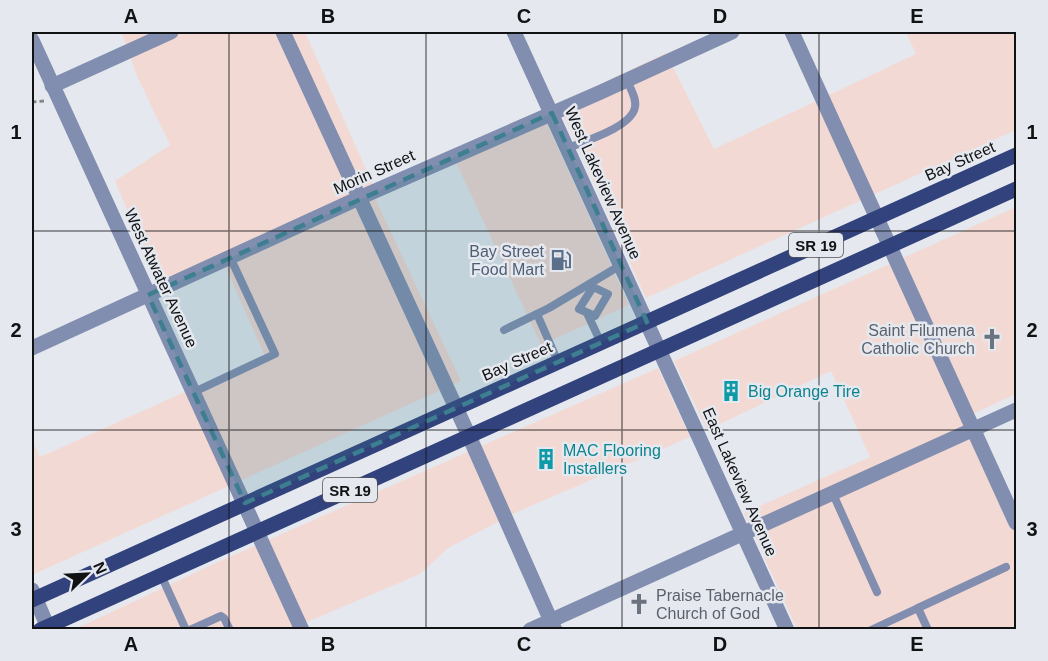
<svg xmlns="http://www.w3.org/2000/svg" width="1048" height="661" viewBox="0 0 1048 661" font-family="Arial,sans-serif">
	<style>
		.commercial { fill: #f3d9d3 }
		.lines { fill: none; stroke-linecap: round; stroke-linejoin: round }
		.path { stroke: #838589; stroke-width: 3; stroke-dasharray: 4.5 3; stroke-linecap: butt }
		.service { stroke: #818eb0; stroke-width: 8 }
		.minor { stroke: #818eb0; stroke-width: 15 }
		.tertiary { stroke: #818eb0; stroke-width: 15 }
		.primary { stroke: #31427c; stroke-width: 15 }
		.marked { fill: #3d7f90; fill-opacity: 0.2; stroke: #3d7f90; stroke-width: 4.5; stroke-dasharray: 12 8; stroke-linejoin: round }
		.grid { fill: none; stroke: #111214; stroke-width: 1.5; stroke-opacity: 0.55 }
		.labels { text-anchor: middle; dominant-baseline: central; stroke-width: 5; stroke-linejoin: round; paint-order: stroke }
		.shield { fill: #e5e9ef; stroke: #515256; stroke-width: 1.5 }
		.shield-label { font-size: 15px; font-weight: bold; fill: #111214 }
		.street-label { font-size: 16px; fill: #111214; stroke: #e5e9ef }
		.service-label { font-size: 16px; fill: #4e5e75; stroke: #e5e9ef; text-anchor: end }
		.worship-label { font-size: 16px; fill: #5b616d; stroke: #e5e9ef; text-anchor: end }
		.culture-label { font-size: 16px; fill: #0d838f; stroke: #e5e9ef; text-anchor: start }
		.neatline { fill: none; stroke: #111214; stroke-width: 2 }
		.grid-label { font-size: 20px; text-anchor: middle; font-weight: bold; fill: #111214 }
	</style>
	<rect width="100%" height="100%" fill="#e5e9ef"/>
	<g class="commercial">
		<path d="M 128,32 L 305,32 L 377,194 L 374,196 L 461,381 L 32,575 L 32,440 L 40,457 L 265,356 L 224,264 L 160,289 L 115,181 L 170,145 L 137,76 L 122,34 Z"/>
		<path d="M 906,32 L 1016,32 L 1016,130 L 646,298 L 558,104 L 666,53 L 714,149 L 916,54 Z"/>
		<path d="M 542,112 L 629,305 L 541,345 L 452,154 Z"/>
		<path d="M 1016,207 L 1016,394 L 966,417 L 1016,514 L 1016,629 L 797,629 L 744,513 L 870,457 L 831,371 L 707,430 L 674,361 Z"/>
		<path d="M 658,368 L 690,437 L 517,512 L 448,548 L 420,574 L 307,622 L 310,629 L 73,630 L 216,563 Z"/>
	</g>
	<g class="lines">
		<path class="path" d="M 32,102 L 44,101"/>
		<g class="service">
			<path d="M 568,148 C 585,141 632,127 635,107 C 637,99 630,88 627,80"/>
			<path d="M 593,287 L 608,294 L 595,316 L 579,309 Z"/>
			<path d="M 587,313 L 601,343"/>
			<path d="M 537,314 L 558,362"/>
			<path d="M 504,330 L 549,308 L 621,265"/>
			<path d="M 194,392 L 275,354 L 230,257"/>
			<path d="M 833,494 L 877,592"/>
			<path d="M 161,575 L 186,630"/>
			<path d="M 190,630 L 221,616 L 224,618 L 230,630"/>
			<path d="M 871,630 L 918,608"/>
			<path d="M 928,630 L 918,608 L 1006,567"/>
		</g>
		<g class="minor">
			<path d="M 283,32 L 469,436 L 555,630"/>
			<path d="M 792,32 L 1016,523"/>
			<path d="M 32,40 L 302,630"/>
			<path d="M 52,86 L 171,32"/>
			<path d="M 32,348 L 359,198 L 601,92 L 732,32"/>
			<path d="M 32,590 L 49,630"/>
			<path d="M 530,630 L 1016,410"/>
		</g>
		<path class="tertiary" d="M 514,32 L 787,630"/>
		<g class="primary">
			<path d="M 32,600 L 1016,155"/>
			<path d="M 40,630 L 1016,189"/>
		</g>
	</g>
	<path class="marked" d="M 552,113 L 647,322 L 245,503 L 148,295 Z"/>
	<path class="grid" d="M 229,32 L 229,630M 426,32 L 426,630M 622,32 L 622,630M 819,32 L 819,630M 32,231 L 1016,231M 32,430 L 1016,430"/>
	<defs>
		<symbol id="fuel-bare" viewBox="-9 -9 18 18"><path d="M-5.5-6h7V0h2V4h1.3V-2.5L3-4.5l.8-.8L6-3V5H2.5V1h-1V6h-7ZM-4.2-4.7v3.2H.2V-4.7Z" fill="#5c6f8a" stroke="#e5e9ef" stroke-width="2.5" paint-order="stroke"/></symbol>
		<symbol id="church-bare" viewBox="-9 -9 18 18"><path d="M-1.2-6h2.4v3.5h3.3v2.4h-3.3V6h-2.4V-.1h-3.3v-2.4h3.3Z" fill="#6b7280" stroke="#e5e9ef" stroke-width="2.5" paint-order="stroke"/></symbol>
		<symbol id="building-bare" viewBox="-9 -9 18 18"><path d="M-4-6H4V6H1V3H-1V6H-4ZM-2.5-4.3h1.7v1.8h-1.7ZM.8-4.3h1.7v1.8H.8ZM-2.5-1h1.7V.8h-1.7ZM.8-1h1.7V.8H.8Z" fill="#0f9aa8" stroke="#e5e9ef" stroke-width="2.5" paint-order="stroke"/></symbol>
	</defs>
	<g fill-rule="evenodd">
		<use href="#fuel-bare" x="546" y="245" width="30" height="30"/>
		<use href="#church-bare" x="977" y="324" width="30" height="30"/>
		<use href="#building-bare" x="716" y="376" width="30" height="30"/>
		<use href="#building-bare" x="531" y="444" width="30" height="30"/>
		<use href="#church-bare" x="624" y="589" width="30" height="30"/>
	</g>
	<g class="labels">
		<g class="shield">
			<rect x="789" y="233" width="54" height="24" rx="4.5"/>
			<rect x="323" y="478" width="54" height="24" rx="4.5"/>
		</g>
		<g class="shield-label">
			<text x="816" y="245">SR 19</text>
			<text x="350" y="490">SR 19</text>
		</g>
		<g class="street-label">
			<text transform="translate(960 161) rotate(-24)">Bay Street</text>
			<text transform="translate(374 172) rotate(-24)">Morin Street</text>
			<text transform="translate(603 183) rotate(66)">West Lakeview Avenue</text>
			<text transform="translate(161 278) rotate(65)">West Atwater Avenue</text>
			<text transform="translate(517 361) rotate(-24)">Bay Street</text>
			<text transform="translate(740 482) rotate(66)">East Lakeview Avenue</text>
		</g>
		<g class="service-label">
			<text x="544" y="251">Bay Street<tspan x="544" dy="18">Food Mart</tspan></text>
		</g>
		<g class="worship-label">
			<text x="975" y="330">Saint Filumena<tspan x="975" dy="18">Catholic Church</tspan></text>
			<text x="656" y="595" text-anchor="start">Praise Tabernacle<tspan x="656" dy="18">Church of God</tspan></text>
		</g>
		<g class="culture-label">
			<text x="748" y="391">Big Orange Tire</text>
			<text x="563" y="450">MAC Flooring<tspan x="563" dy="18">Installers</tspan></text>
		</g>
	</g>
	<rect width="1048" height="661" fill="none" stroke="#e5e9ef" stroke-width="66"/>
	<g transform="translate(87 574) rotate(66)" stroke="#e5e9ef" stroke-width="4.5" paint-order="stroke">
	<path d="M0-4.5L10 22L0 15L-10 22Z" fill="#111214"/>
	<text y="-9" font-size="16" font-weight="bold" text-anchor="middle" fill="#111214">N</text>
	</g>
	<rect x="33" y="33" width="982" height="595" class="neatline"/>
	<g class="grid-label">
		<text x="131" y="23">A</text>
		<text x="328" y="23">B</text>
		<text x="524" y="23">C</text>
		<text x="720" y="23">D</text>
		<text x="917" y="23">E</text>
		<text x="16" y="139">1</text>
		<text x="1032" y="139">1</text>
		<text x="16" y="337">2</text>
		<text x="1032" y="337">2</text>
		<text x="16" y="536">3</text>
		<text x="1032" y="536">3</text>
		<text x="131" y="651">A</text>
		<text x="328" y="651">B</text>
		<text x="524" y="651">C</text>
		<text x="720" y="651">D</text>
		<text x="917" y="651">E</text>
	</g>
</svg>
